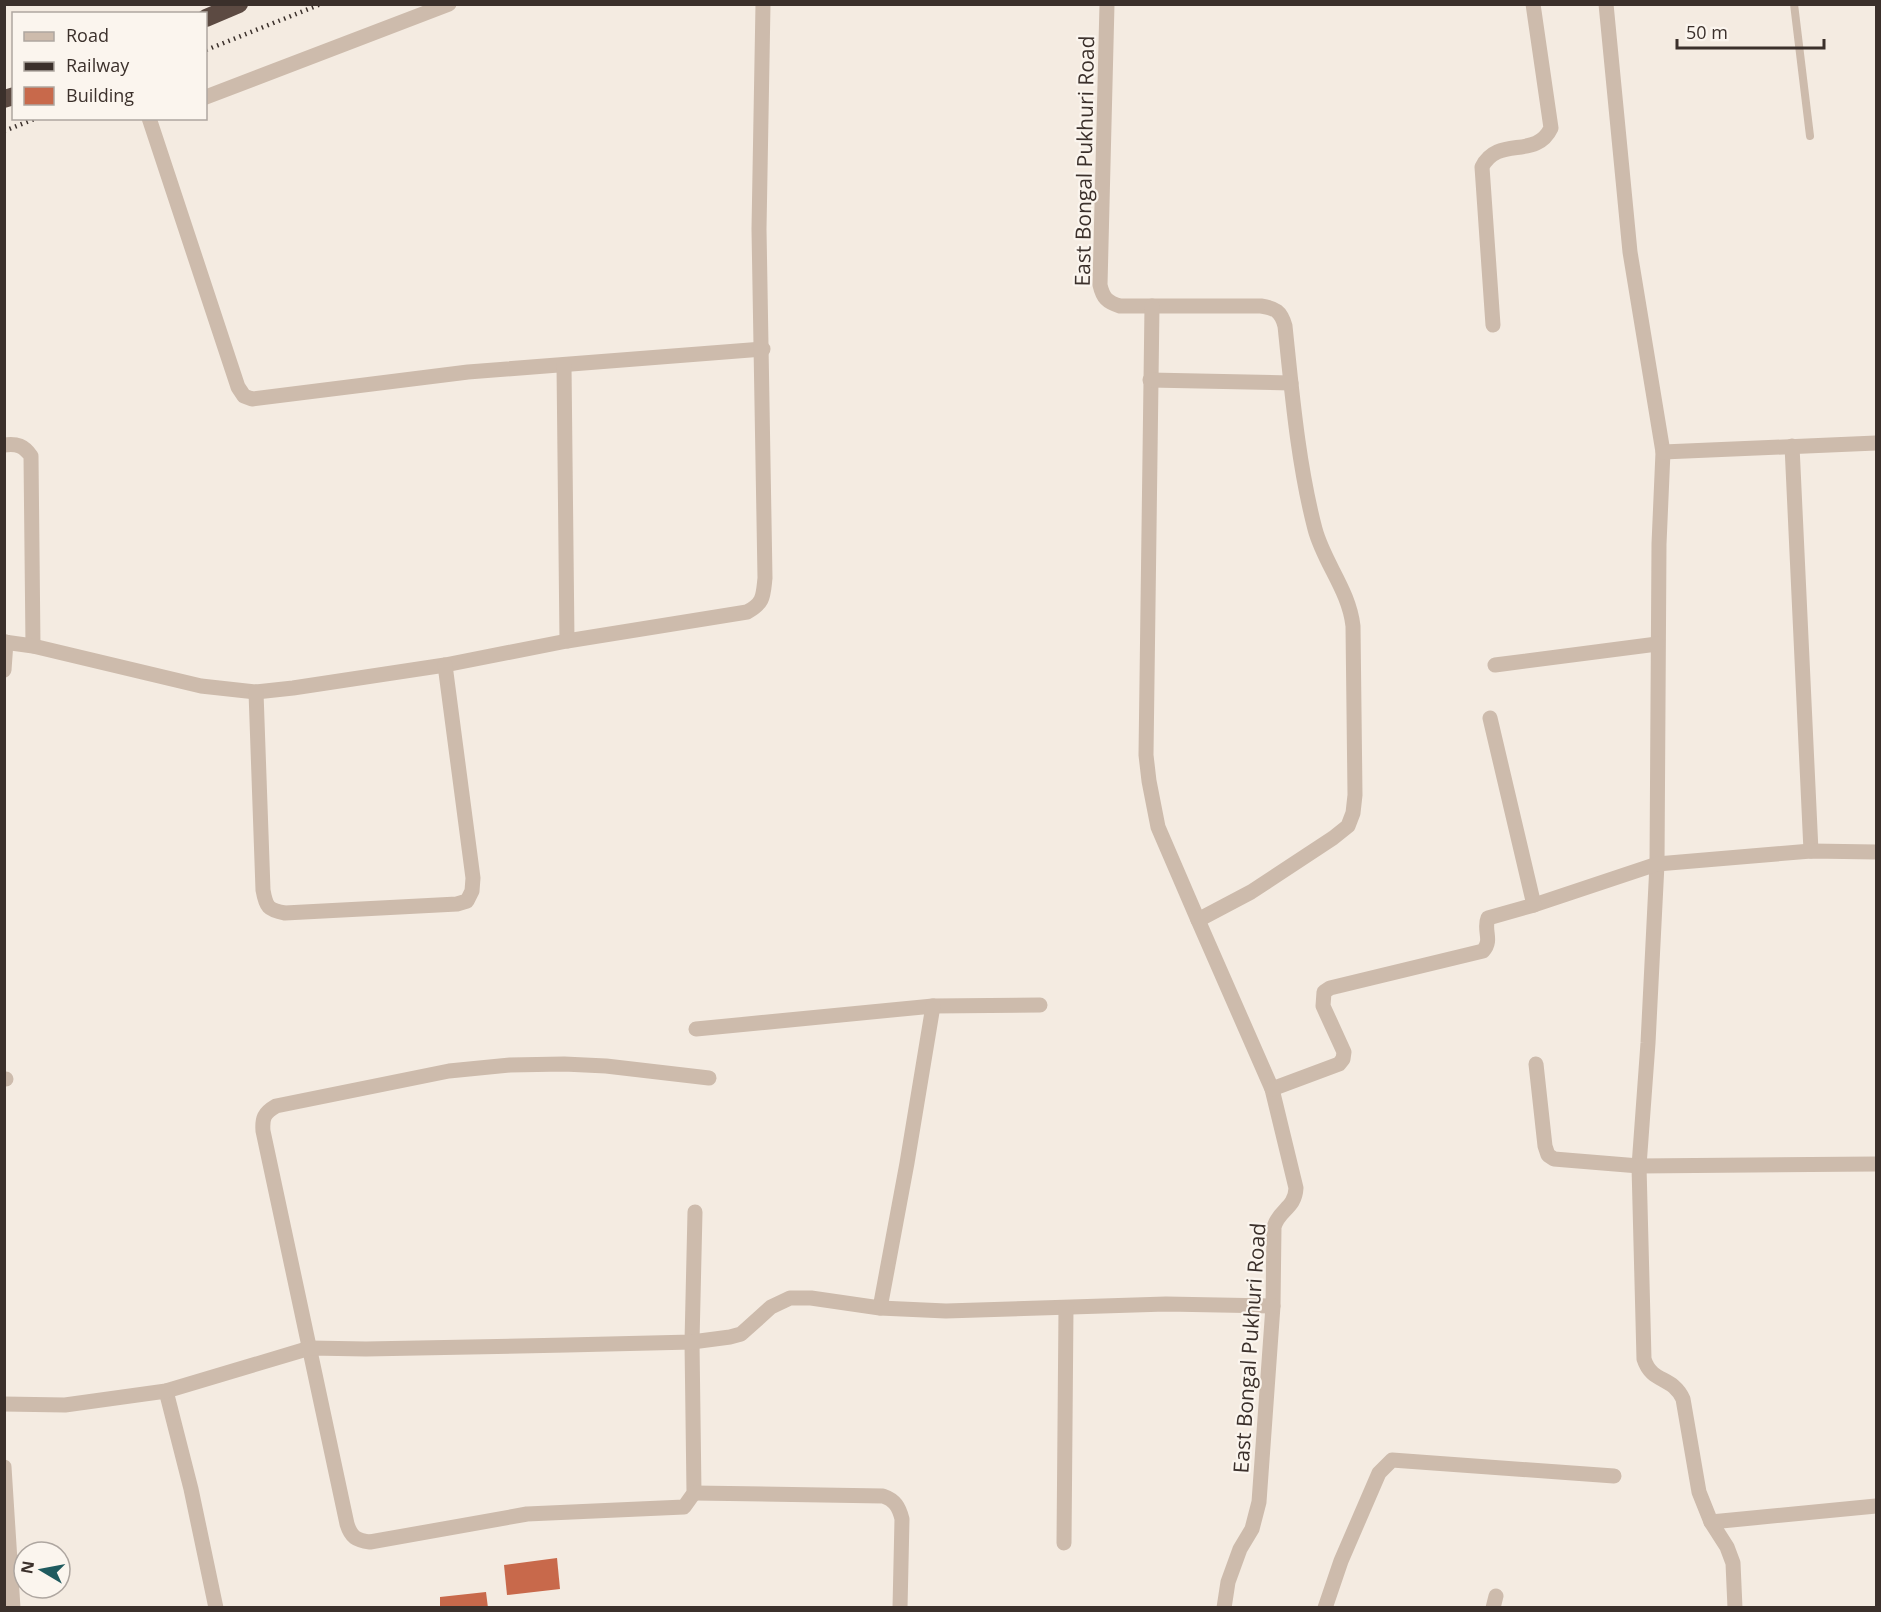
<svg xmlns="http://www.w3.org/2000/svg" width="1881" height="1612" viewBox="0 0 1881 1612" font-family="'Open Sans',sans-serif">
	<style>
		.building { fill: #c8694b }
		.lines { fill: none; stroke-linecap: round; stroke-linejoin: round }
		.lane { stroke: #cdbbac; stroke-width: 8 }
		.street { stroke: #cdbbac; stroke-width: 15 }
		.highway { stroke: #5c4a42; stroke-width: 18 }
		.rail { stroke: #3b302b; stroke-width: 4.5; stroke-dasharray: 1.5 4.5; stroke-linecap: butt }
		.labels { text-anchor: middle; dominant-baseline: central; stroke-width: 4.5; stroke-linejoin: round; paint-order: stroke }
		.street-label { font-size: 21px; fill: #3b302b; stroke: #fbf5ee }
	</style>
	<rect width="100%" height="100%" fill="#f4ebe1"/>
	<g class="building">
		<path d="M 557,1558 L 560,1589 L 507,1595 L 504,1565 Z"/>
		<path d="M 486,1592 L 488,1608 L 440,1608 L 440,1597 Z"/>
	</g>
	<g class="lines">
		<path class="lane" d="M 1794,4 L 1810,136"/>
		<g class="street">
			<path d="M 1107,4 L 1100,285 C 1103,298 1107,302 1120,306 L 1261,306 C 1275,308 1281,311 1285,326 C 1292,393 1298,464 1315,529 C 1324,563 1349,590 1353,626 L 1355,795 L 1353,813 L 1348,826 L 1333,838 L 1251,892 L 1198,920 L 1272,1089 L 1296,1188 C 1295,1209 1279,1209 1274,1227 L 1273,1306 L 1259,1502 L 1252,1529 L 1240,1549 L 1228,1582 L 1224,1608"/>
			<path d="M 1606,4 L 1630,252 L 1663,452 L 1659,544 L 1657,864 L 1648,1043 L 1639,1166 L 1644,1359 C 1652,1384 1672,1375 1683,1399 L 1699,1492 L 1711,1522 L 1727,1547 L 1733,1563 L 1735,1608"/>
			<path d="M 206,97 L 449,4"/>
			<path d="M 149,118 L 238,387 L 244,396 L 252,399 L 468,372 L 763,349"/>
			<path d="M 1152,306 L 1146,755 L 1149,781 L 1158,827 L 1198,920"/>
			<path d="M 1493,325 L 1482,167 C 1498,135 1536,160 1551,128 L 1533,4"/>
			<path d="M 564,365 L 567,641"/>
			<path d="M 1150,380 L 1291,383"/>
			<path d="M 4,445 C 17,443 24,446 31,456 L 33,646"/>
			<path d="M 1792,446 L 1811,851"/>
			<path d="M 1663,452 L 1876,443"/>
			<path d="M 4,642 L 33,646 L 201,686 L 256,692 L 293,688 L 445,665 L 567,641 L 747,612 C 764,603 763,596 765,578 L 759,229 L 763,4"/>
			<path d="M 1495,665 L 1657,644"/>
			<path d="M 4,670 L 6,642"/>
			<path d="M 256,692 L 263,890 C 266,907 268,910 285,913 L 457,904 L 467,901 L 472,891 L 473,878 L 445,665"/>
			<path d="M 1534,905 L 1657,864 L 1811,851 L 1876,852"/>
			<path d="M 696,1029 L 933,1006 L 1040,1005"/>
			<path d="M 1536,1064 L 1545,1146 L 1548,1155 L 1554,1159 L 1639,1166 L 1876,1164"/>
			<path d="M 4,1079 L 6,1079"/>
			<path d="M 1272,1089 L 1339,1064 L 1343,1059 L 1344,1052 L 1323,1006 L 1324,992 L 1330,988 L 1483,951 C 1493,940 1483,930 1488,918 L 1534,905 L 1490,718"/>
			<path d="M 695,1212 L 692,1342 L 694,1493 L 684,1507 L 527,1514 L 370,1542 C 356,1540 351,1537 347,1524 L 263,1131 C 262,1118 264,1113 276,1106 L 449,1071 L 510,1065 L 564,1064 L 606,1066 L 709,1078"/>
			<path d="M 880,1308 L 907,1163 L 933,1006"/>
			<path d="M 166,1391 L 191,1489 L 216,1608"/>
			<path d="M 4,1404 L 65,1405 L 166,1391 L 310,1348 L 366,1349 L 567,1345 L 692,1342 L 730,1337 L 741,1334 L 771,1307 L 790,1298 L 811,1298 L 880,1308 L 946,1311 L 1166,1304 L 1273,1306"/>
			<path d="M 4,1467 L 13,1608"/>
			<path d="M 694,1493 L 883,1496 C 895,1500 899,1507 902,1519 L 900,1608"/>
			<path d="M 1711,1522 L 1876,1506"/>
			<path d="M 1064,1543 L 1066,1308"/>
			<path d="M 1325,1608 L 1341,1561 L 1379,1473 L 1392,1460 L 1614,1476"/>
			<path d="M 1493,1608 L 1496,1596"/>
		</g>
		<g class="highway">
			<path d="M 206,18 L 239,4"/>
			<path d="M 4,99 L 14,96"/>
		</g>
		<g class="rail">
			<path d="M 206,50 L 321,4"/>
			<path d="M 4,131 L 37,118"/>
		</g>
	</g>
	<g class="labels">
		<g class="street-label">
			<text transform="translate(1084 161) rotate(-89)">East Bongal Pukhuri Road</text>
			<text transform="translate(1249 1348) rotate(-86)">East Bongal Pukhuri Road</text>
		</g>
	</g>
	<rect width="1881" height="1612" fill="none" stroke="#3b302b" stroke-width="12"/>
	<rect x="12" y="12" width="195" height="108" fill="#fbf5ee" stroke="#aea6a0" stroke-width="1.5"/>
	<rect x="24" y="32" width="30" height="9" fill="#cdbbac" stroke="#aea6a0" stroke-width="1.5"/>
	<text x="66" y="42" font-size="18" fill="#3b302b">Road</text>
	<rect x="24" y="62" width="30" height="9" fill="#3b302b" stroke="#aea6a0" stroke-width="1.5"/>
	<text x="66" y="72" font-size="18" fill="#3b302b">Railway</text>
	<rect x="24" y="87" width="30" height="18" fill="#c8694b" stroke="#aea6a0" stroke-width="1.5"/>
	<text x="66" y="102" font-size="18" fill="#3b302b">Building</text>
	<g transform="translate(42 1570) rotate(280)"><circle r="28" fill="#fbf5ee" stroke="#aea6a0" stroke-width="1.5"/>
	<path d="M0-4.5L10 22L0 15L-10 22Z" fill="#1f5a5e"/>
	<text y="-9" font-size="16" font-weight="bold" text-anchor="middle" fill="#3b302b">N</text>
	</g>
	<path d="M1677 39v9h147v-9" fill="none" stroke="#3b302b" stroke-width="3"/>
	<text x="1686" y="39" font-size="18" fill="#3b302b" stroke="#fbf5ee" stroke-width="4.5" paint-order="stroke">50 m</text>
</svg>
